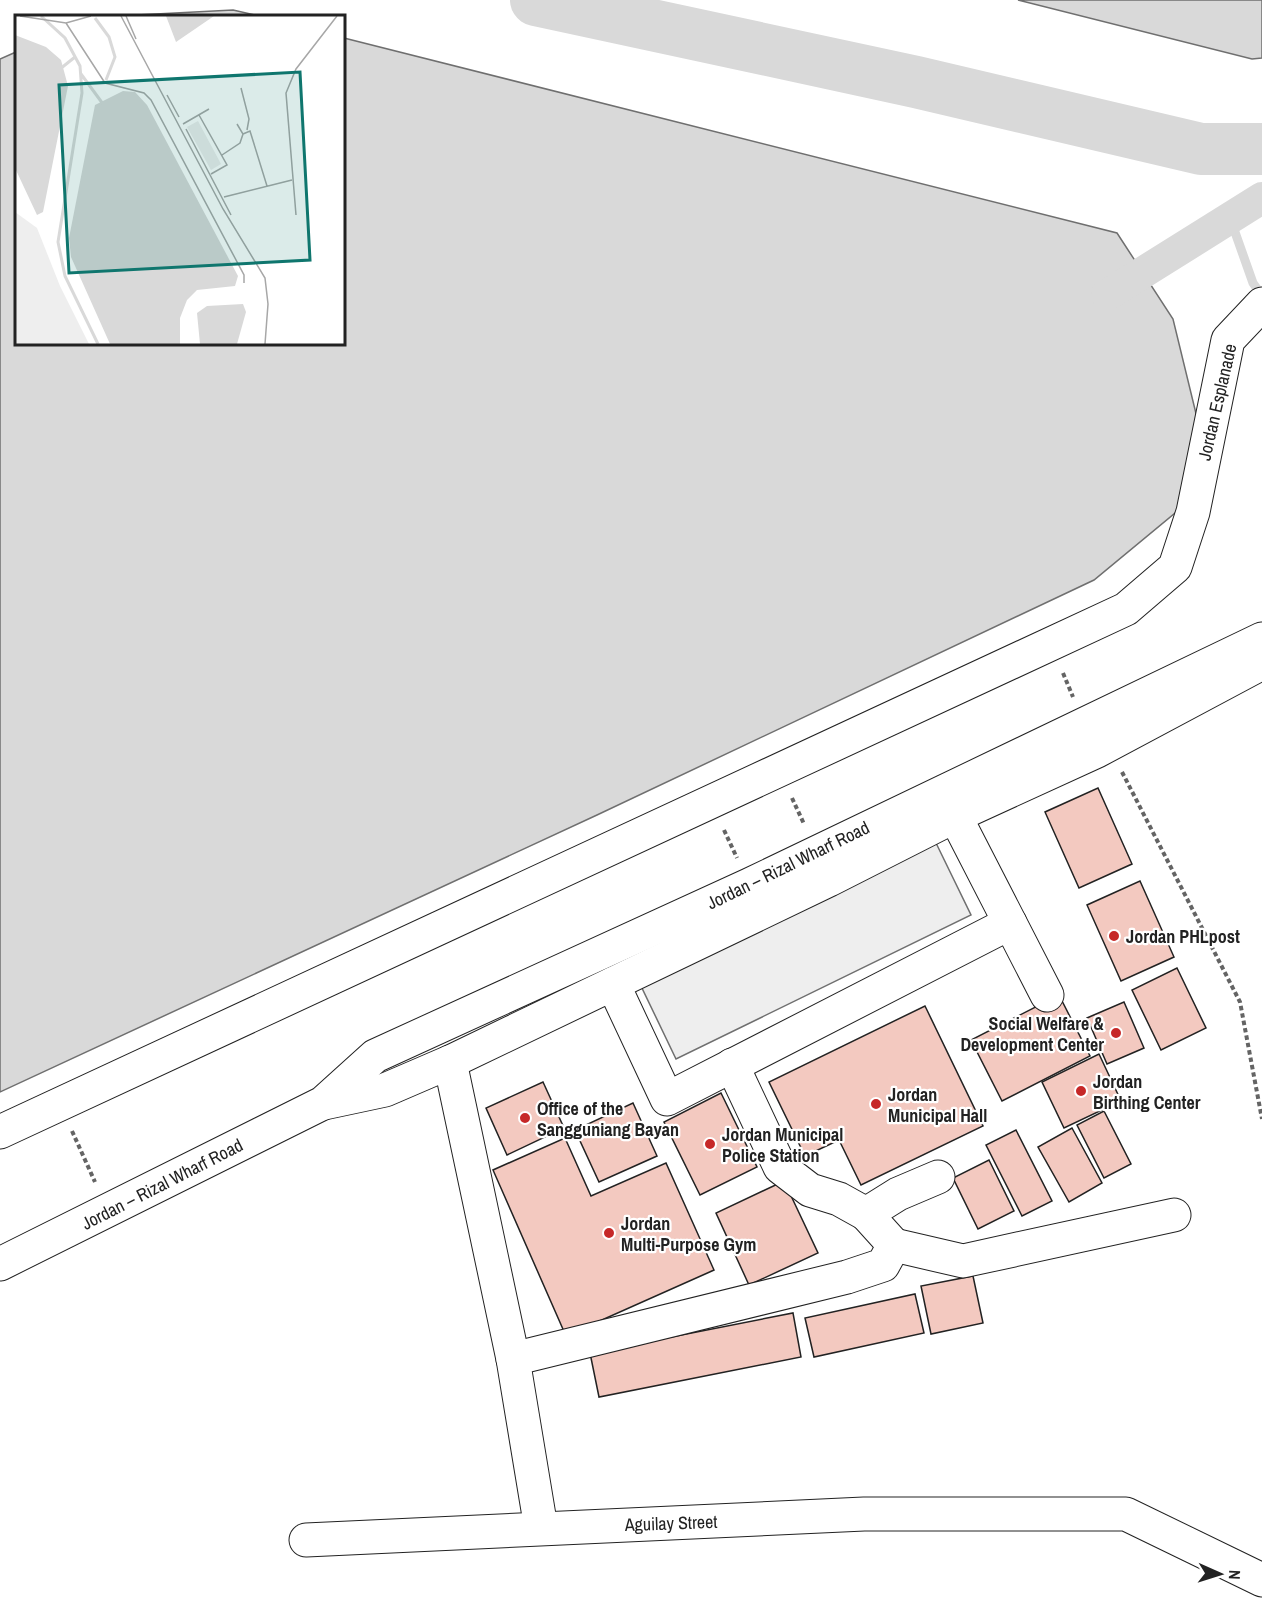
<svg xmlns="http://www.w3.org/2000/svg" width="1262" height="1616" viewBox="0 0 1262 1616" font-family="'Archivo Narrow',sans-serif">
	<style>
		.green { fill: #eee; stroke: #6f6f6f; stroke-width: 1.5 }
		.water { fill: #d9d9d9; stroke: #6f6f6f; stroke-width: 1.5 }
		.lines { fill: none; stroke-linecap: round; stroke-linejoin: round }
		.stream { stroke: #d9d9d9; stroke-width: 9 }
		.canal { stroke: #d9d9d9; stroke-width: 32 }
		.river { stroke: #d9d9d9; stroke-width: 52 }
		.building { fill: #f3c9c0; stroke: #222; stroke-width: 1.5 }
		.minor-casing { stroke: #222; stroke-width: 35 }
		.major-casing { stroke: #222; stroke-width: 35 }
		.path { stroke: #646464; stroke-width: 4; stroke-dasharray: 4.5 3; stroke-linecap: butt }
		.minor { stroke: #fff; stroke-width: 33 }
		.major { stroke: #fff; stroke-width: 33 }
		.poi-dot { fill: #c62828; stroke: #fff; stroke-width: 2 }
		.labels { text-anchor: middle; dominant-baseline: central; stroke-width: 4.5; stroke-linejoin: round; paint-order: stroke }
		.street-label { font-size: 18px; fill: #222; stroke: #fff }
		.poi-label { font-size: 18px; font-weight: bold; fill: #222; stroke: #fff; text-anchor: start }
		.inset-river { fill: none; stroke: #d9d9d9; stroke-width: 3 }
		.inset-road { fill: none; stroke: #a7a7a7; stroke-width: 1.5 }
		.view { fill: #0f766e; fill-opacity: 0.15; stroke: #0f766e; stroke-width: 3 }
		.inset-edge { fill: none; stroke: #222; stroke-width: 3 }
	</style>
	<rect width="100%" height="100%" fill="#fff"/>
	<path class="green" d="M 936,843 L 971,915 L 676,1059 L 641,986 Z"/>
	<g class="water">
		<path d="M 1018,0 L 1262,0 L 1262,58 L 1252,59 Z"/>
		<path d="M 233,10 L 259,16 L 117,16 Z"/>
		<path d="M 344,38 L 1117,233 L 1173,319 L 1200,430 L 1186,504 L 1094,580 L 597,815 L 0,1092 L 0,59 L 16,52 L 16,344 L 344,344 Z"/>
	</g>
	<g class="lines">
		<path class="stream" d="M 1230,218 L 1253,283 L 1262,296"/>
		<path class="canal" d="M 1107,295 L 1262,198"/>
		<path class="river" d="M 536,0 L 916,82 L 1201,149 L 1262,149"/>
	</g>
	<g class="building">
		<path d="M 1098,788 L 1132,864 L 1079,888 L 1045,812 Z"/>
		<path d="M 1140,881 L 1174,957 L 1121,981 L 1087,905 Z"/>
		<path d="M 1177,968 L 1206,1028 L 1161,1050 L 1132,990 Z"/>
		<path d="M 1059,995 L 1090,1056 L 1002,1101 L 971,1040 Z"/>
		<path d="M 1124,1002 L 1144,1048 L 1107,1064 L 1087,1018 Z"/>
		<path d="M 925,1006 L 983,1126 L 861,1185 L 839,1140 L 805,1156 L 769,1082 Z"/>
		<path d="M 1099,1054 L 1121,1101 L 1064,1128 L 1042,1082 Z"/>
		<path d="M 543,1082 L 564,1128 L 507,1155 L 486,1108 Z"/>
		<path d="M 721,1093 L 757,1167 L 700,1195 L 664,1122 Z"/>
		<path d="M 633,1103 L 657,1156 L 599,1182 L 575,1130 Z"/>
		<path d="M 1104,1111 L 1131,1164 L 1104,1178 L 1077,1125 Z"/>
		<path d="M 1072,1128 L 1102,1183 L 1069,1202 L 1038,1147 Z"/>
		<path d="M 1016,1130 L 1052,1201 L 1022,1216 L 986,1145 Z"/>
		<path d="M 565,1138 L 591,1196 L 666,1163 L 714,1270 L 566,1336 L 493,1170 Z"/>
		<path d="M 989,1160 L 1014,1211 L 978,1229 L 953,1178 Z"/>
		<path d="M 784,1181 L 818,1253 L 749,1285 L 716,1213 Z"/>
		<path d="M 973,1276 L 983,1323 L 931,1334 L 921,1286 Z"/>
		<path d="M 915,1294 L 924,1333 L 814,1357 L 805,1318 Z"/>
		<path d="M 793,1313 L 801,1357 L 599,1397 L 590,1353 Z"/>
	</g>
	<g class="lines">
		<defs>
			<g id="minor">
				<path d="M 955,816 L 1047,995"/>
				<path d="M 613,984 L 667,1099 L 1010,923"/>
				<path d="M 450,1062 L 513,1359 L 541,1528"/>
				<path d="M 732,1065 L 780,1167 L 810,1190 L 839,1199 L 866,1214 L 898,1194 L 938,1177"/>
				<path d="M 0,1132 L 1126,609 L 1175,567 L 1193,512 L 1228,340 L 1262,304"/>
				<path d="M 894,1245 L 963,1261 L 1174,1215"/>
				<path d="M 513,1359 L 847,1277 L 883,1265 L 894,1245 L 866,1214"/>
				<path d="M 306,1540 L 864,1514 L 1126,1514 L 1262,1580"/>
			</g>
			<g id="major">
				<path d="M 324,1103 L 385,1090 L 450,1062 L 829,880 L 955,816 L 1097,751 L 1262,663"/>
				<path d="M 0,1264 L 323,1103 L 375,1056 L 749,885 L 1262,639"/>
			</g>
		</defs>
		<use href="#minor" class="minor-casing"/>
		<use href="#major" class="major-casing"/>
		<g class="path">
			<path d="M 1063,673 L 1073,697"/>
			<path d="M 1122,772 L 1240,1002 L 1262,1119"/>
			<path d="M 792,798 L 804,824"/>
			<path d="M 724,830 L 737,858"/>
			<path d="M 72,1131 L 95,1182"/>
		</g>
		<use href="#minor" class="minor"/>
		<use href="#major" class="major"/>
	</g>
	<g class="poi-dot">
		<circle cx="1114" cy="936" r="6"/>
		<circle cx="1116" cy="1033" r="6"/>
		<circle cx="1081" cy="1091" r="6"/>
		<circle cx="876" cy="1104" r="6"/>
		<circle cx="525" cy="1118" r="6"/>
		<circle cx="710" cy="1144" r="6"/>
		<circle cx="609" cy="1233" r="6"/>
	</g>
	<g class="labels">
		<g class="street-label">
			<text transform="translate(1217 402) rotate(-77)">Jordan Esplanade</text>
			<text transform="translate(788 865) rotate(-26)">Jordan – Rizal Wharf Road</text>
			<text transform="translate(162 1184) rotate(-27)">Jordan – Rizal Wharf Road</text>
			<text transform="translate(671 1523) rotate(-2)">Aguilay Street</text>
		</g>
		<g class="poi-label">
			<text x="1126" y="936">Jordan PHLpost</text>
			<text x="1104" y="1023" text-anchor="end">Social Welfare &amp;<tspan x="1104" dy="21">Development Center</tspan></text>
			<text x="1093" y="1081">Jordan<tspan x="1093" dy="21">Birthing Center</tspan></text>
			<text x="888" y="1094">Jordan<tspan x="888" dy="21">Municipal Hall</tspan></text>
			<text x="537" y="1108">Office of the<tspan x="537" dy="21">Sangguniang Bayan</tspan></text>
			<text x="722" y="1134">Jordan Municipal<tspan x="722" dy="21">Police Station</tspan></text>
			<text x="621" y="1223">Jordan<tspan x="621" dy="21">Multi-Purpose Gym</tspan></text>
		</g>
	</g>
	<g transform="translate(15 15)">
		<rect width="330" height="330" fill="#fff"/>
		<path d="M 183,106 L 206,149 L 196,155 L 172,112 ZM 0,197 L 22,213 L 45,271 L 74,329 L 0,329 Z" fill="#eee"/>
		<path d="M 151,1 L 199,1 L 161,27 ZM 0,20 L 31,32 L 46,45 L 53,71 L 28,197 L 22,200 L 0,153 ZM 108,76 L 120,77 L 132,90 L 223,261 L 220,271 L 182,275 L 172,285 L 165,303 L 165,329 L 95,329 L 56,242 L 54,223 L 80,90 ZM 228,289 L 231,297 L 222,329 L 185,329 L 182,298 L 192,291 Z" fill="#d9d9d9"/>
		<path class="inset-river" d="M 26,1 L 50,23 L 65,51 L 67,78 L 43,227 L 50,261 L 83,329M 80,3 L 94,22 L 100,42 L 91,65M 45,54 L 60,42M 66,59 L 88,89"/>
		<path class="inset-road" d="M 5,1 L 51,8 L 76,1M 106,1 L 208,194 L 250,263 L 253,289 L 250,329M 111,1 L 121,24M 51,8 L 90,68 L 129,78 L 136,85 L 229,260 L 229,268M 226,73 L 234,104 L 232,115M 152,80 L 164,102M 184,100 L 212,150 L 196,159M 168,109 L 194,94M 171,114 L 216,200M 228,119 L 235,116 L 252,171M 207,140 L 225,128 L 228,119 L 222,109M 209,182 L 277,165M 281,200 L 271,78 L 281,54 L 322,1"/>
		<path class="view" d="M 285,57 L 295,245 L 54,258 L 44,70 Z"/>
		<rect width="330" height="330" class="inset-edge"/>
	</g>
	<g transform="translate(1220 1574) rotate(93)" stroke="#ffffff" stroke-width="4.5" paint-order="stroke">
	<path d="M0-4.5L10 22L0 15L-10 22Z" fill="#222222"/>
	<text y="-9" font-size="16" font-weight="bold" text-anchor="middle" fill="#222222">N</text>
	</g>
</svg>
